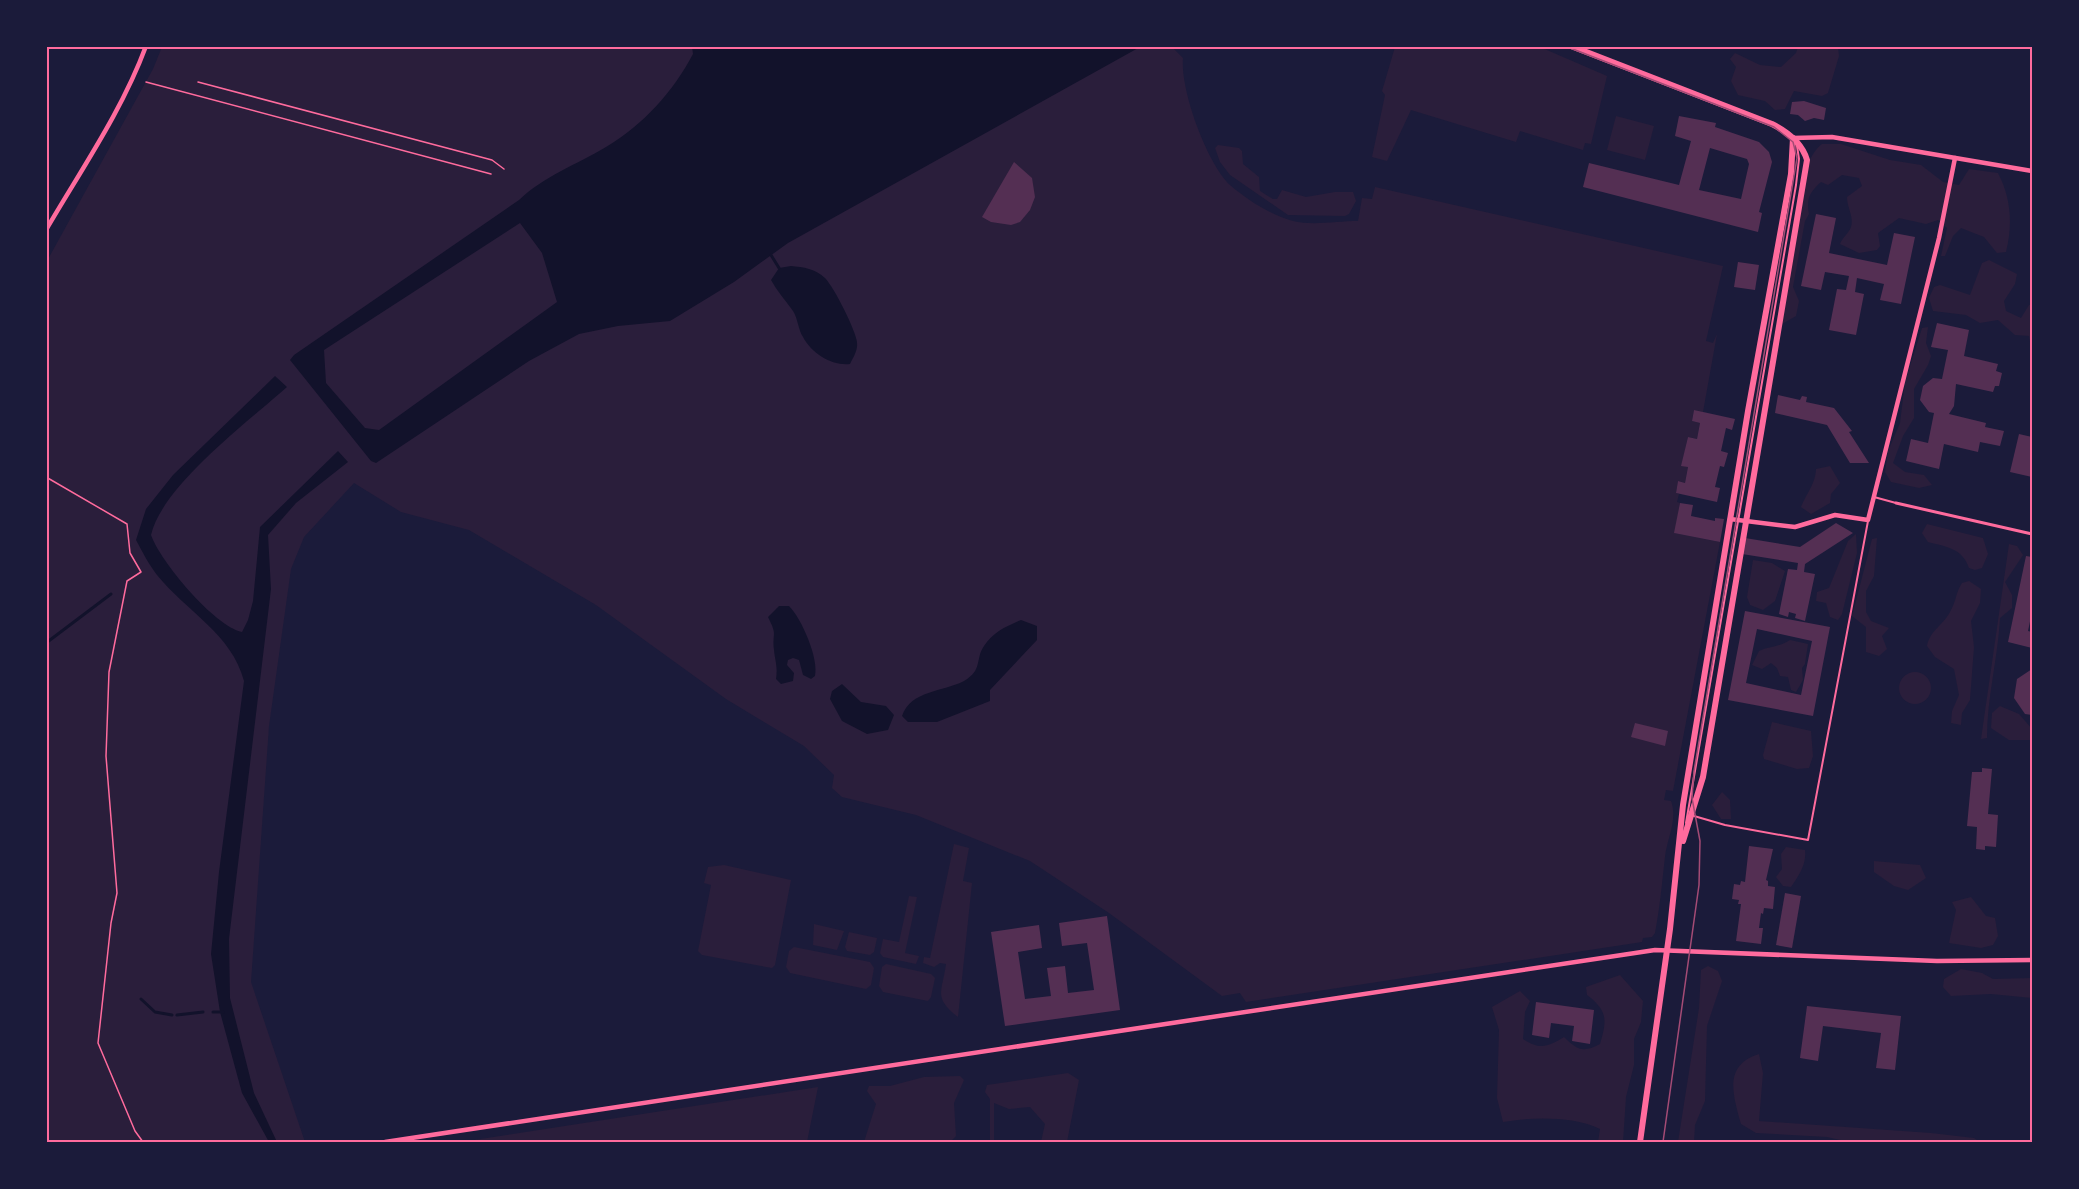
<svg xmlns="http://www.w3.org/2000/svg" width="2079" height="1189" viewBox="0 0 2079 1189" font-family="Lora,serif">
	<style>
		.green { fill: #2a1e3b }
		.water { fill: #12122b; fill-rule: evenodd }
		.lines { fill: none; stroke-linecap: round; stroke-linejoin: round }
		.stream { stroke: #12122b; stroke-width: 3 }
		.building { fill: #542f53; fill-rule: evenodd }
		.path { stroke: #ff6b9d; stroke-width: 1.5 }
		.service { stroke: #ff6b9d; stroke-width: 2 }
		.pedestrian { stroke: #ff6b9d; stroke-width: 3 }
		.minor { stroke: #ff6b9d; stroke-width: 4.5 }
		.secondary { stroke: #ff6b9d; stroke-width: 6 }
		.tram { stroke: #a44b75; stroke-width: 1.5 }
		.neatline { fill: none; stroke: #ff6b9d; stroke-width: 2 }
	</style>
	<rect width="100%" height="100%" fill="#1b1b3a"/>
	<g class="green">
		<path d="M 162,47 L 1172,47 L 1183,58 C 1180,90 1207,163 1230,185 C 1246,199 1272,216 1293,221 C 1312,226 1338,221 1358,221 L 1362,198 L 1372,199 L 1375,187 L 1723,266 L 1706,341 L 1713,343 L 1717,334 L 1703,412 L 1694,410 L 1692,421 L 1700,423 L 1697,439 L 1688,437 L 1682,465 L 1688,467 L 1685,483 L 1678,481 L 1676,493 L 1679,494 L 1677,502 L 1680,503 L 1675,533 L 1720,542 L 1673,791 L 1666,790 L 1664,800 L 1671,801 C 1678,820 1667,838 1665,857 C 1662,883 1660,907 1655,933 L 1652,937 L 1643,938 L 1642,942 L 1246,1002 L 1240,993 L 1222,996 L 1109,913 L 1030,861 L 916,815 L 842,797 L 832,788 L 834,775 L 804,746 L 726,699 L 596,605 L 469,530 L 401,512 L 354,483 L 304,537 L 291,569 L 269,726 L 251,982 L 305,1142 L 47,1142 L 47,261 L 153,69 Z"/>
		<path d="M 1395,47 L 1540,47 L 1607,76 L 1591,144 L 1585,143 L 1583,150 L 1520,131 L 1516,142 L 1411,110 L 1387,161 L 1372,157 L 1385,95 L 1382,91 Z"/>
		<path d="M 1798,47 L 1838,47 L 1839,56 L 1828,93 L 1822,96 L 1794,91 L 1785,109 L 1775,110 L 1765,101 L 1738,95 L 1731,81 L 1736,67 L 1730,59 L 1735,53 L 1760,65 L 1781,67 L 1796,53 Z"/>
		<path d="M 1616,116 L 1654,126 L 1645,160 L 1607,150 Z"/>
		<path d="M 1822,144 L 1841,144 L 1890,160 L 1921,165 L 1943,182 L 1959,185 L 1969,169 L 1998,173 C 2011,198 2013,224 2006,252 L 1997,253 L 1984,237 L 1961,228 L 1953,236 L 1945,256 L 1941,256 L 1947,228 L 1938,220 L 1926,224 L 1899,218 L 1878,233 L 1880,246 L 1877,250 L 1859,253 L 1840,244 C 1842,238 1849,233 1851,227 C 1854,216 1847,208 1847,197 L 1862,186 L 1859,178 L 1842,175 L 1828,185 L 1821,182 C 1810,192 1806,198 1809,214 L 1805,221 L 1793,287 L 1799,301 L 1796,316 L 1782,324 L 1798,216 L 1801,212 C 1799,191 1805,157 1822,144 Z"/>
		<path d="M 1218,145 L 1239,148 L 1242,151 L 1243,164 L 1259,177 L 1260,191 L 1273,199 L 1277,199 L 1282,190 L 1306,197 L 1335,192 L 1353,192 L 1356,201 L 1349,214 L 1345,216 L 1288,215 L 1230,175 L 1220,162 L 1215,148 Z"/>
		<path d="M 1989,260 L 2017,274 L 2015,284 L 2004,301 L 2006,311 L 2021,318 L 2029,305 L 2032,305 L 2032,354 L 2029,336 L 2015,335 L 1998,320 L 1980,323 L 1966,315 L 1933,311 L 1929,298 L 1934,287 L 1940,285 L 1970,295 L 1982,263 Z"/>
		<path d="M 1928,327 L 1926,343 L 1931,356 L 1928,365 L 1914,389 L 1914,418 L 1903,436 L 1893,463 L 1905,472 L 1924,475 L 1932,485 L 1919,488 L 1891,482 L 1885,472 L 1888,451 L 1900,423 L 1905,382 L 1922,328 Z"/>
		<path d="M 1830,466 L 1840,483 L 1831,494 L 1830,503 L 1811,514 L 1801,507 C 1806,494 1816,483 1816,469 Z"/>
		<path d="M 1927,524 L 1983,538 L 1988,554 L 1982,568 L 1975,570 L 1969,568 C 1962,548 1947,547 1928,542 L 1922,533 Z"/>
		<path d="M 1856,534 L 1857,553 L 1842,614 L 1838,620 L 1830,617 L 1826,603 L 1816,601 L 1817,592 L 1829,588 L 1848,541 Z"/>
		<path d="M 1877,538 L 1874,576 L 1866,591 L 1866,612 L 1871,621 L 1889,628 L 1882,636 L 1887,649 L 1879,656 L 1866,652 L 1866,627 L 1852,616 L 1872,539 Z"/>
		<path d="M 2009,544 L 2017,546 L 2023,555 L 2005,582 L 2012,595 L 2012,608 L 2000,618 C 1998,658 1987,697 1987,738 L 1981,739 Z"/>
		<path d="M 1753,560 L 1772,563 L 1785,571 L 1775,601 L 1763,610 L 1750,605 L 1747,597 Z"/>
		<path d="M 1969,581 L 1981,589 L 1980,603 L 1971,621 L 1974,647 L 1970,700 L 1962,713 L 1961,725 L 1951,723 L 1952,711 L 1959,695 L 1954,669 L 1935,657 L 1927,646 C 1930,630 1944,625 1951,610 C 1956,601 1956,592 1962,583 Z"/>
		<path d="M 1790,640 L 1808,644 L 1805,664 L 1802,668 L 1803,680 L 1796,692 L 1791,690 L 1788,677 L 1780,676 L 1777,668 L 1771,663 L 1762,669 L 1752,665 L 1759,651 C 1770,646 1780,647 1790,640 Z"/>
		<circle cx="1915" cy="688" r="16"/>
		<path d="M 2000,706 L 2019,714 L 2032,729 L 2032,740 L 2009,740 L 1991,728 L 1992,713 Z"/>
		<path d="M 1772,722 L 1811,731 L 1813,756 L 1809,768 L 1797,769 L 1764,759 L 1763,755 Z"/>
		<path d="M 1722,792 L 1730,800 L 1731,819 L 1721,819 L 1712,805 Z"/>
		<path d="M 954,844 L 969,848 L 963,881 L 972,883 L 958,1017 C 933,997 942,993 946,964 L 940,963 L 934,967 L 923,963 L 924,957 L 930,958 Z"/>
		<path d="M 1786,847 L 1805,850 C 1807,864 1798,877 1791,887 L 1783,886 L 1776,877 L 1782,869 L 1781,854 Z"/>
		<path d="M 1874,861 L 1920,865 L 1926,878 L 1908,890 L 1894,886 L 1874,872 Z"/>
		<path d="M 724,865 L 791,880 L 775,965 L 772,968 L 702,955 L 698,951 L 711,885 L 704,883 L 708,867 Z"/>
		<path d="M 909,896 L 917,897 L 905,953 L 919,956 L 916,964 L 883,957 L 880,953 L 883,939 L 899,942 Z"/>
		<path d="M 1971,897 L 1986,916 L 1995,918 L 1998,936 L 1993,945 L 1981,948 L 1949,943 L 1956,910 L 1952,902 Z"/>
		<path d="M 814,924 L 844,931 L 837,950 L 813,945 Z"/>
		<path d="M 849,932 L 877,938 L 874,952 L 870,955 L 847,951 L 845,947 Z"/>
		<path d="M 794,947 L 870,962 L 874,968 L 871,985 L 866,989 L 790,973 L 786,967 L 789,951 Z"/>
		<path d="M 886,964 L 931,974 L 935,978 L 931,997 L 928,1001 L 883,992 L 879,986 L 882,967 Z"/>
		<path d="M 1708,966 L 1718,971 L 1722,981 L 1707,1026 L 1705,1101 L 1695,1125 L 1694,1142 L 1678,1142 L 1699,1008 L 1701,970 Z"/>
		<path d="M 1961,969 L 1982,973 L 1993,979 L 2032,978 L 2032,998 L 1991,994 L 1951,996 L 1943,987 L 1944,979 Z"/>
		<path d="M 1620,975 L 1643,1001 L 1641,1022 L 1634,1039 L 1634,1065 L 1626,1097 L 1623,1142 L 1598,1142 L 1600,1129 C 1573,1116 1532,1117 1503,1122 L 1497,1098 L 1499,1030 L 1492,1007 L 1520,991 L 1530,1001 L 1525,1012 L 1523,1039 C 1540,1050 1548,1047 1564,1037 C 1577,1050 1583,1053 1600,1044 C 1607,1020 1608,1011 1587,995 L 1586,987 Z"/>
		<path d="M 1759,1054 L 1763,1073 L 1759,1121 L 1931,1133 L 1974,1138 L 1980,1142 L 1849,1142 L 1827,1137 L 1756,1133 L 1741,1124 C 1733,1095 1723,1065 1759,1054 Z"/>
		<path d="M 1068,1073 L 1079,1080 L 1067,1142 L 1041,1142 L 1045,1124 L 1030,1107 L 1009,1109 L 994,1103 L 994,1142 L 990,1142 L 990,1099 L 985,1092 L 987,1085 Z"/>
		<path d="M 960,1076 L 964,1080 L 954,1103 L 956,1136 L 950,1142 L 864,1142 L 876,1104 L 867,1091 L 869,1086 L 890,1086 L 924,1077 Z"/>
		<path d="M 818,1087 L 807,1142 L 461,1142 Z"/>
	</g>
	<g class="water">
		<path d="M 692,47 L 1140,47 L 788,243 L 734,282 L 670,321 L 618,326 L 579,334 L 529,361 L 376,463 L 371,461 L 290,360 L 294,355 L 519,200 C 544,176 576,165 606,147 C 643,125 673,92 693,54 ZM 520,223 L 542,253 L 557,302 L 379,430 L 365,428 L 326,383 L 324,350 Z"/>
		<path d="M 791,266 C 803,267 816,269 825,278 C 834,287 856,331 857,342 C 858,350 854,356 850,364 C 832,366 812,354 803,337 C 798,329 798,319 793,311 C 785,300 777,291 771,280 L 779,268 Z"/>
		<path d="M 275,376 L 287,387 C 249,421 162,486 151,535 C 160,561 214,626 242,632 L 248,620 L 253,601 L 260,527 L 338,451 L 348,462 L 296,503 L 268,535 L 271,589 L 229,939 L 230,998 L 254,1093 L 277,1142 L 269,1142 L 242,1093 L 220,1012 L 211,954 L 219,872 L 244,681 C 232,634 186,611 157,575 C 149,565 142,551 136,540 L 146,509 L 173,475 Z"/>
		<path d="M 779,606 L 789,606 C 802,619 819,659 815,676 L 811,679 L 803,675 L 799,660 L 793,658 L 788,660 L 787,665 L 794,673 L 793,681 L 781,684 L 776,679 C 778,667 775,661 774,650 C 772,631 778,637 768,617 Z"/>
		<path d="M 1021,620 L 1037,626 L 1037,640 L 990,690 L 990,701 L 937,722 L 908,722 L 902,716 C 911,690 943,692 964,681 C 983,670 975,659 984,646 C 993,632 1007,626 1021,620 Z"/>
		<path d="M 842,684 L 861,702 L 886,706 L 894,715 L 888,730 L 867,734 L 842,721 L 830,699 L 832,691 Z"/>
	</g>
	<g class="lines">
		<g class="stream">
			<path d="M 771,255 L 779,268"/>
			<path d="M 46,643 L 111,594"/>
			<path d="M 141,999 L 155,1012 L 172,1015"/>
			<path d="M 213,1012 L 223,1012"/>
			<path d="M 177,1015 L 203,1012"/>
		</g>
	</g>
	<g class="building">
		<path d="M 1804,101 L 1826,108 L 1824,120 L 1814,118 L 1805,121 L 1798,115 L 1790,114 L 1792,102 Z"/>
		<path d="M 1679,116 L 1716,123 L 1715,127 L 1759,142 L 1769,152 L 1772,162 L 1759,212 L 1762,213 L 1758,232 L 1583,187 L 1589,163 L 1679,185 L 1691,141 L 1675,136 ZM 1710,148 L 1747,159 L 1749,164 L 1741,199 L 1699,190 Z"/>
		<path d="M 1014,162 L 1032,178 L 1035,197 L 1030,210 L 1020,222 L 1011,225 L 991,222 L 982,217 Z"/>
		<path d="M 1816,214 L 1836,218 L 1829,253 L 1887,265 L 1894,233 L 1915,237 L 1901,304 L 1880,300 L 1884,284 L 1857,278 L 1855,292 L 1864,294 L 1856,335 L 1829,330 L 1837,289 L 1846,290 L 1849,276 L 1825,272 L 1821,290 L 1801,286 Z"/>
		<path d="M 1738,262 L 1759,265 L 1755,290 L 1734,287 Z"/>
		<path d="M 1937,323 L 1969,330 L 1964,356 L 1998,364 L 1996,371 L 2002,373 L 1999,386 L 1995,386 L 1993,392 L 1956,384 L 1954,406 L 1949,414 L 1986,423 L 1985,427 L 2004,431 L 2000,446 L 1980,442 L 1978,452 L 1944,444 L 1939,469 L 1906,461 L 1911,439 L 1928,443 L 1934,413 L 1929,412 L 1920,400 L 1923,386 L 1933,378 L 1942,379 L 1948,350 L 1931,347 Z"/>
		<path d="M 1778,395 L 1800,400 L 1802,396 L 1807,397 L 1806,402 L 1834,408 L 1852,431 L 1849,432 L 1869,463 L 1850,463 L 1827,425 L 1775,413 Z"/>
		<path d="M 1694,410 L 1735,419 L 1732,430 L 1726,428 L 1721,451 L 1728,453 L 1724,467 L 1720,466 L 1715,487 L 1720,488 L 1717,502 L 1676,493 L 1678,481 L 1685,483 L 1688,467 L 1681,466 L 1688,437 L 1697,439 L 1700,423 L 1692,421 Z"/>
		<path d="M 2019,434 L 2032,437 L 2032,477 L 2010,472 Z"/>
		<path d="M 1680,503 L 1693,505 L 1691,516 L 1715,521 L 1715,518 L 1724,519 L 1720,542 L 1674,533 Z"/>
		<path d="M 1836,523 L 1853,533 L 1805,564 L 1804,572 L 1815,574 L 1805,621 L 1795,618 L 1796,614 L 1789,612 L 1788,617 L 1779,614 L 1788,569 L 1797,570 L 1798,563 L 1742,554 L 1745,538 L 1800,547 Z"/>
		<path d="M 2026,556 L 2032,557 L 2032,612 L 2028,631 L 2032,632 L 2032,648 L 2008,642 Z"/>
		<path d="M 1745,611 L 1830,627 L 1813,716 L 1728,700 ZM 1757,629 L 1812,641 L 1801,695 L 1746,683 Z"/>
		<path d="M 2032,669 L 2032,715 L 2025,714 L 2014,698 L 2017,679 Z"/>
		<path d="M 1635,723 L 1668,731 L 1665,746 L 1631,737 Z"/>
		<path d="M 1982,768 L 1992,769 L 1988,814 L 1998,815 L 1996,847 L 1985,846 L 1985,850 L 1976,849 L 1977,827 L 1967,826 L 1972,772 L 1982,772 Z"/>
		<path d="M 1749,846 L 1773,849 L 1766,880 L 1768,881 L 1768,886 L 1775,887 L 1773,909 L 1764,908 L 1763,914 L 1761,913 L 1759,928 L 1763,928 L 1761,944 L 1736,941 L 1741,904 L 1738,904 L 1739,900 L 1732,899 L 1734,884 L 1740,885 L 1741,881 L 1745,882 Z"/>
		<path d="M 1785,893 L 1801,896 L 1792,948 L 1776,945 Z"/>
		<path d="M 1107,916 L 1120,1010 L 1005,1026 L 991,932 L 1039,925 L 1042,948 L 1018,952 L 1025,999 L 1051,996 L 1047,968 L 1065,966 L 1068,993 L 1094,990 L 1087,943 L 1062,946 L 1059,923 Z"/>
		<path d="M 1536,1002 L 1594,1010 L 1590,1044 L 1572,1041 L 1574,1026 L 1551,1023 L 1549,1038 L 1532,1035 Z"/>
		<path d="M 1807,1006 L 1901,1016 L 1895,1070 L 1876,1068 L 1881,1033 L 1823,1026 L 1818,1061 L 1800,1058 Z"/>
	</g>
	<g class="lines">
		<g class="path">
			<path d="M 146,82 L 491,174"/>
			<path d="M 198,82 L 492,160 L 504,169"/>
			<path d="M 46,477 L 127,524 L 130,553 L 141,572 L 127,581 L 109,672 L 106,756 L 117,893 L 111,923 L 98,1043 L 135,1131 L 143,1142"/>
		</g>
		<g class="service">
			<path d="M 1874,497 L 1896,503"/>
			<path d="M 1694,816 L 1725,825 L 1808,840 L 1868,521"/>
			<path d="M 1686,823 L 1796,185 L 1799,159 L 1797,146"/>
		</g>
		<path class="pedestrian" d="M 1896,503 L 2032,534"/>
		<g class="minor">
			<path d="M 1793,138 L 1832,137 L 2032,171"/>
			<path d="M 46,230 C 81,170 122,111 146,46"/>
			<path d="M 1730,519 L 1795,527 L 1835,515 L 1868,520 L 1939,238 L 1955,158"/>
			<path d="M 385,1142 L 1655,950 L 1937,961 L 2032,960"/>
		</g>
		<g class="secondary">
			<path d="M 1571,46 L 1772,124 C 1788,132 1802,143 1807,160 L 1703,777 L 1683,841"/>
			<path d="M 1640,1142 L 1670,929 L 1683,805 L 1748,411 L 1791,174 L 1793,138"/>
		</g>
		<path class="tram" d="M 1565,46 L 1774,127 L 1793,142 L 1797,158 L 1694,771 L 1692,798 L 1700,841 L 1699,885 L 1663,1142"/>
	</g>
	<rect width="2079" height="1189" fill="none" stroke="#1b1b3a" stroke-width="96"/>
	<rect x="48" y="48" width="1983" height="1093" class="neatline"/>
</svg>
